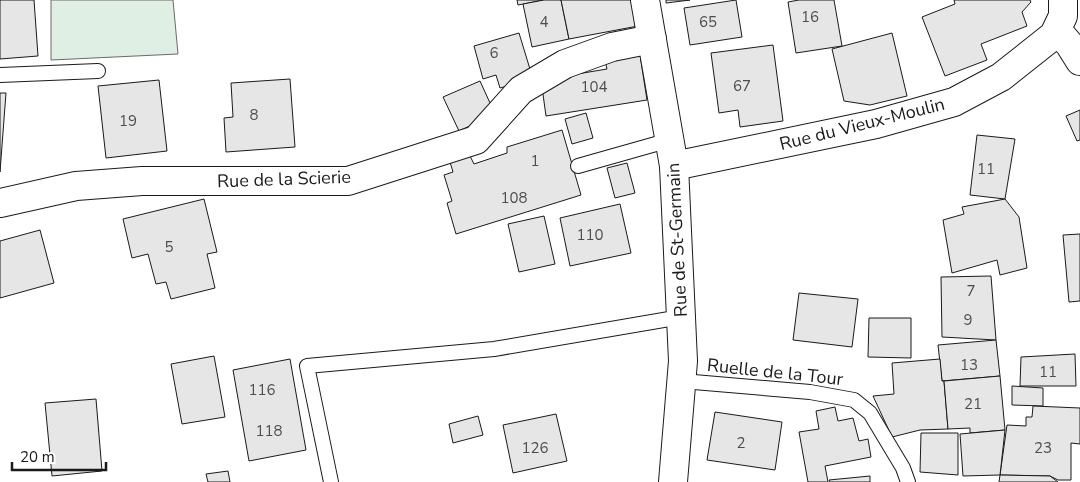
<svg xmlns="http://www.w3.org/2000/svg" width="1080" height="482" viewBox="0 0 1080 482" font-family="'Nunito Sans',sans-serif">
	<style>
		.green { fill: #e0efe3; stroke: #6a6a6a }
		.building { fill: #e6e6e6; stroke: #1a1a1a }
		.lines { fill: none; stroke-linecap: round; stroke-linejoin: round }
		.service-casing { stroke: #1a1a1a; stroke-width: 16 }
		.minor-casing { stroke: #1a1a1a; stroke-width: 30 }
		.tertiary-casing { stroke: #1a1a1a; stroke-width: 30 }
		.service { stroke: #fff; stroke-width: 14 }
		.minor { stroke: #fff; stroke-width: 28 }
		.tertiary { stroke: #fff; stroke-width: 28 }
		.labels { text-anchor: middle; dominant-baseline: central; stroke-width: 4; stroke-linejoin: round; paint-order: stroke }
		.number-label { font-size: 15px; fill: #4d4d4d }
		.street-label { font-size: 18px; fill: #1a1a1a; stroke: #fff }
	</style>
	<rect width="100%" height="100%" fill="#fff"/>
	<path class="green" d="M 51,0 L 173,0 L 178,54 L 51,60 Z"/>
	<g class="building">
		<path d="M 0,0 L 34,0 L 38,56 L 0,59 Z"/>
		<path d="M 517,0 L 544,0 L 518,5 Z"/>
		<path d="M 544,0 L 561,0 L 569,39 L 532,47 L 523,4 Z"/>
		<path d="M 561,0 L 632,0 L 638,26 L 569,39 Z"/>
		<path d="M 666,0 L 690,0 L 666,3 Z"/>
		<path d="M 736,0 L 742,37 L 690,45 L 684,8 Z"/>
		<path d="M 799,0 L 834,0 L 842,46 L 796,53 L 788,2 Z"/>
		<path d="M 954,0 L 1030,0 L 1031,2 L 1022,12 L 1027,26 L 981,44 L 987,60 L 945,76 L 922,17 L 955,4 Z"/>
		<path d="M 519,33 L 533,79 L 500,88 L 496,75 L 483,79 L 474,46 Z"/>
		<path d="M 892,33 L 907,96 L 870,105 L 844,101 L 832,49 Z"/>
		<path d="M 773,45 L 783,121 L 740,127 L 738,110 L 719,113 L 711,53 Z"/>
		<path d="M 640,55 L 647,100 L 546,116 L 541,80 L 607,69 L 605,61 Z"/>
		<path d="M 290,79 L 295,147 L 226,152 L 224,118 L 233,117 L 231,83 Z"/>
		<path d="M 159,80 L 167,151 L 106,158 L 98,86 Z"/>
		<path d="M 480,81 L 495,114 L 459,131 L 443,97 Z"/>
		<path d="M 0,93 L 6,93 L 0,172 Z"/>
		<path d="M 1080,110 L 1080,140 L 1077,141 L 1066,116 Z"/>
		<path d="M 586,113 L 593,138 L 572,144 L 565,119 Z"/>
		<path d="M 562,130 L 581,195 L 456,234 L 447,203 L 452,201 L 444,175 L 453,172 L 450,162 L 470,156 L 474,164 L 507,153 L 507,147 Z"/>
		<path d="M 977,135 L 1015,139 L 1005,199 L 970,195 Z"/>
		<path d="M 627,163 L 635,193 L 615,198 L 607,168 Z"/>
		<path d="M 204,199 L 217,252 L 207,254 L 215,288 L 171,299 L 166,282 L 156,284 L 148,254 L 132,258 L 123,219 Z"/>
		<path d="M 1005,199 L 1019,217 L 1027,268 L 1000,275 L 997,260 L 952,273 L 943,220 L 964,214 L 962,207 Z"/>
		<path d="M 620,204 L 631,253 L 570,266 L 560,218 Z"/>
		<path d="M 544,216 L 555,264 L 519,272 L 508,224 Z"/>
		<path d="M 40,230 L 54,283 L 0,298 L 0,241 Z"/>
		<path d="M 1080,234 L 1080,301 L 1069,302 L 1063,235 Z"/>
		<path d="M 991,276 L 996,340 L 942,337 L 941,277 Z"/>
		<path d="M 799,293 L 858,299 L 852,347 L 793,340 Z"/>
		<path d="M 869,318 L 911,318 L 911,358 L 868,357 Z"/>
		<path d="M 996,340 L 1000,376 L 942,381 L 938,345 Z"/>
		<path d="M 1075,354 L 1076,386 L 1020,386 L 1021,357 Z"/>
		<path d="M 214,356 L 225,417 L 182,424 L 171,364 Z"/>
		<path d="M 290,359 L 306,450 L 249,461 L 233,370 Z"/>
		<path d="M 940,359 L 942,381 L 944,381 L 948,429 L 920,430 L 892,437 L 873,396 L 894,394 L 892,363 Z"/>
		<path d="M 1000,376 L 1005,430 L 970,433 L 970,428 L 948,429 L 944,381 Z"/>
		<path d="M 1012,386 L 1043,388 L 1043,406 L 1012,405 Z"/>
		<path d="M 96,399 L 102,471 L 52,476 L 45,403 Z"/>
		<path d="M 1033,406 L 1080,408 L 1080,444 L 1071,443 L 1071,480 L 1058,480 L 1050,476 L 1000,475 L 1007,425 L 1026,426 L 1026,417 L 1032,417 Z"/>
		<path d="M 835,407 L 838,421 L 853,418 L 859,441 L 868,439 L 871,457 L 825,466 L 828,482 L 808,482 L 799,432 L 819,429 L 816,411 Z"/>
		<path d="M 715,412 L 782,422 L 775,470 L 707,460 Z"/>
		<path d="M 556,414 L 567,461 L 513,473 L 503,425 Z"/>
		<path d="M 478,416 L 483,435 L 453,443 L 449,424 Z"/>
		<path d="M 1005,430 L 1000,475 L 963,476 L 960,434 Z"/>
		<path d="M 921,433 L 958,433 L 958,475 L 920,472 Z"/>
		<path d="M 228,471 L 230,482 L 208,482 L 206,474 Z"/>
		<path d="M 1000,475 L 1050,476 L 1058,482 L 999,482 Z"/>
		<path d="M 870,476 L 870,482 L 830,482 L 829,480 Z"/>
	</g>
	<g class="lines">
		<defs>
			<g id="service">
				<path d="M 0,75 L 98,71"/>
				<path d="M 578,166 L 670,140"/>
				<path d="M 682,381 L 810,392 L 854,400 L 870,413 L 903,468 L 908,482"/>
				<path d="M 331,482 L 307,366 L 494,349 L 681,317"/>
			</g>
			<g id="minor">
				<path d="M 1057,30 L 1070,45 L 1080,61"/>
				<path d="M 0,203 L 76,186 L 142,181 L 348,181 L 476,140 L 521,90 L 565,64 L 612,47 L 652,39"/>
				<path d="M 673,482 L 683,361 L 674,166"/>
			</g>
			<path id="tertiary" d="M 645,0 L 674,166 L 876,124 L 954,102 L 1001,77 L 1054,35 L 1063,16 L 1063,0"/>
		</defs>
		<use href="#service" class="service-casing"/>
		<use href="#minor" class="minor-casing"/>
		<use href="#tertiary" class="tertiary-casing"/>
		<use href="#service" class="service"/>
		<use href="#minor" class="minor"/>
		<use href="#tertiary" class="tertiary"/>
	</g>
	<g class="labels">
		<g class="number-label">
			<text x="810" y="17">16</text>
			<text x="544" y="22">4</text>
			<text x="708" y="22">65</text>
			<text x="494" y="53">6</text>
			<text x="742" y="86">67</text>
			<text x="594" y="87">104</text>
			<text x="254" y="115">8</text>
			<text x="128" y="121">19</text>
			<text x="535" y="161">1</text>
			<text x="986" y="169">11</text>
			<text x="514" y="198">108</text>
			<text x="590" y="235">110</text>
			<text x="169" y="247">5</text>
			<text x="971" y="291">7</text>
			<text x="968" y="320">9</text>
			<text x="969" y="365">13</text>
			<text x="1048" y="372">11</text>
			<text x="262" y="390">116</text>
			<text x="973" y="404">21</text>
			<text x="269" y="431">118</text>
			<text x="741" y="443">2</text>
			<text x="535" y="448">126</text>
			<text x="1043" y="448">23</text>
		</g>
		<g class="street-label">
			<text transform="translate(862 124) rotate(-14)">Rue du Vieux-Moulin</text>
			<text transform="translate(284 179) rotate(-2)">Rue de la Scierie</text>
			<text transform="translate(677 240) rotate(-93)">Rue de St-Germain</text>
			<text transform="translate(775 372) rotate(6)">Ruelle de la Tour</text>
		</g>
	</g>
	<path d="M12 462v8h94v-8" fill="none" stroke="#1a1a1a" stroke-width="2.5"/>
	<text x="20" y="462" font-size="15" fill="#1a1a1a" stroke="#ffffff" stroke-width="4" paint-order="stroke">20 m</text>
</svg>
